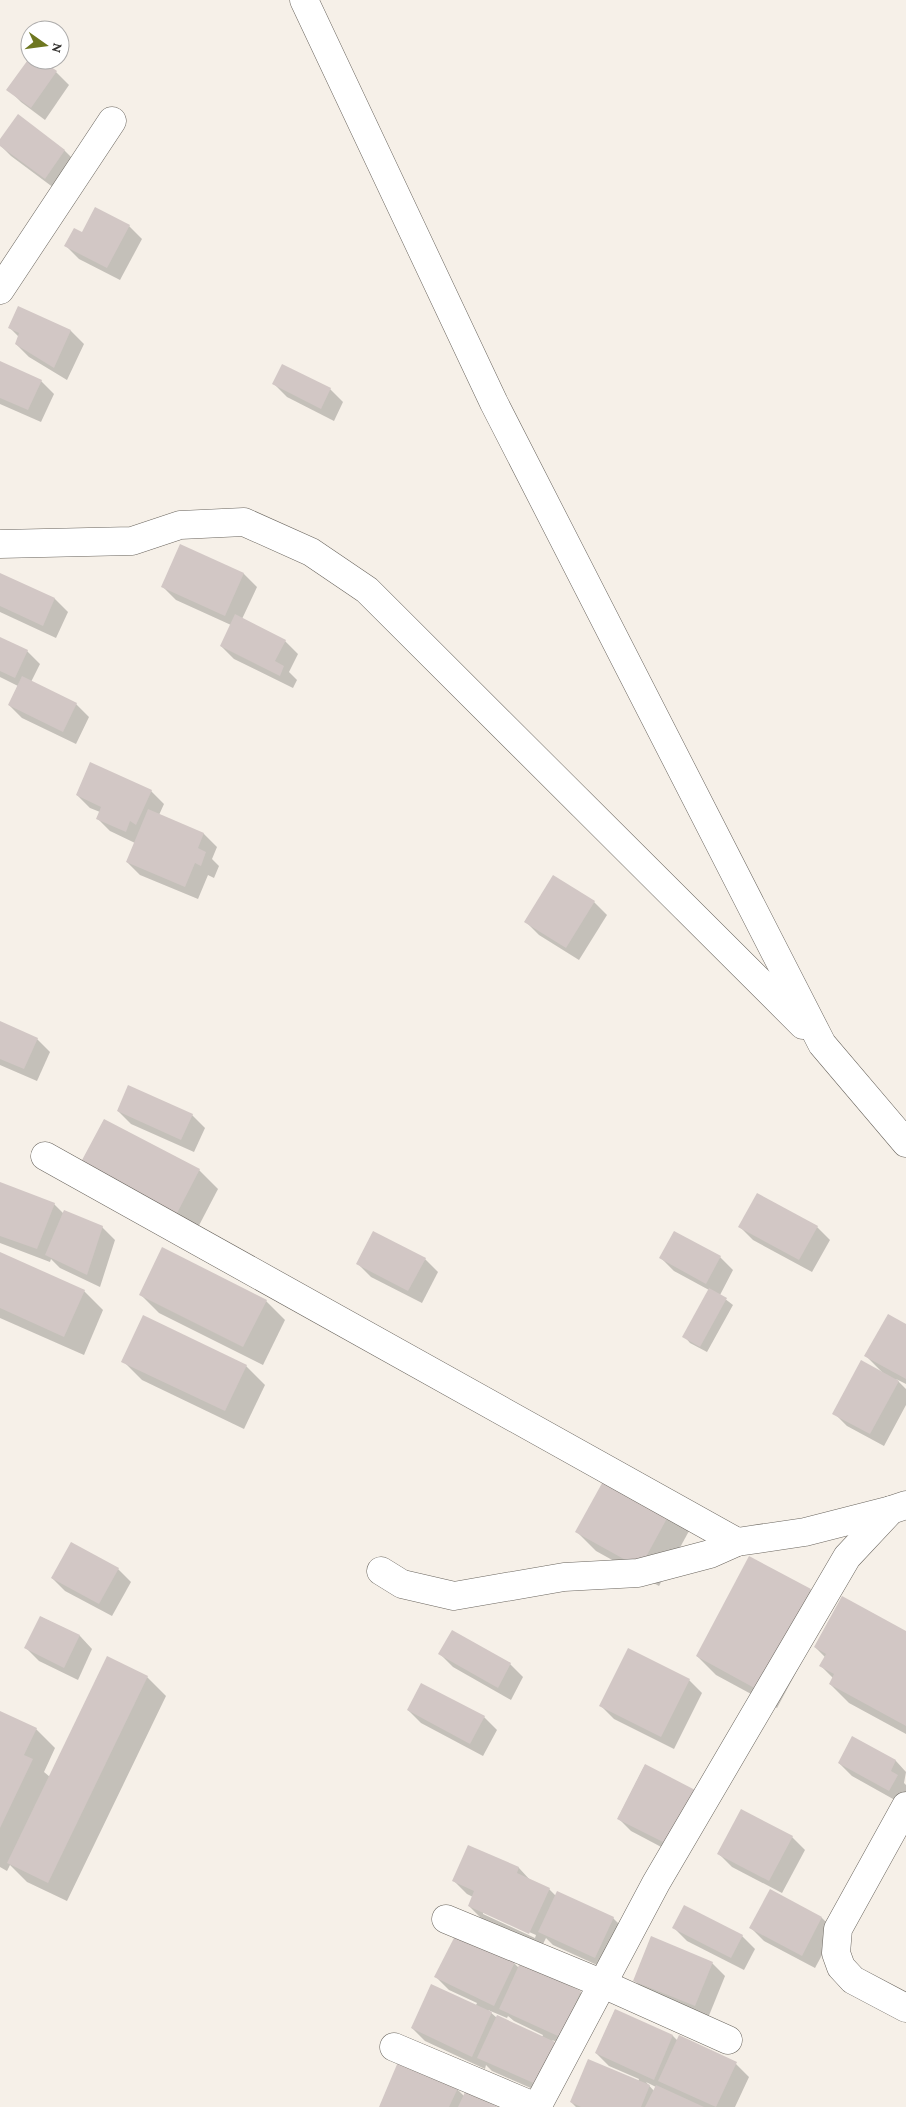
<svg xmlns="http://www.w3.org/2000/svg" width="906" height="2107" viewBox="0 0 906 2107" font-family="'Crimson Pro',serif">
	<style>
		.shadow { fill: #0003; fill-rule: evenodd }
		.building { fill: #d2c7c5 }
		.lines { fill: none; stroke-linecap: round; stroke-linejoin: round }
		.street-casing { stroke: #6a655e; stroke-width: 29 }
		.street { stroke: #fff; stroke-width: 28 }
	</style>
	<rect width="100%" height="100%" fill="#f6f0e8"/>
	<g class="shadow">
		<path d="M 30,59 L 39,60 L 56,72 L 69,85 L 45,120 L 21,102 L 8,89 Z"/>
		<path d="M 18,116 L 65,151 L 78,164 L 58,191 L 11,156 L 0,145 L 0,141 Z"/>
		<path d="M 129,226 L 142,239 L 120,280 L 79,259 L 66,246 L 83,234 Z"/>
		<path d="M 19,308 L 71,331 L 84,344 L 67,380 L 29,357 L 16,344 L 19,337 L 10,328 Z"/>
		<path d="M 0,363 L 41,381 L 54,394 L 41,422 L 0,404 Z"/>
		<path d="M 274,384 L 330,389 L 343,402 L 334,421 L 287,397 Z"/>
		<path d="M 181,546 L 244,574 L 257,587 L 242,619 L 285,641 L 298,654 L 289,672 L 297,680 L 293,688 L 234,659 L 221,646 L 231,625 L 176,600 L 163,587 Z"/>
		<path d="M 0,574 L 55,599 L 68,612 L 56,638 L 0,612 Z"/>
		<path d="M 0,638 L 27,651 L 40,664 L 31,682 L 76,704 L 89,717 L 76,744 L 22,718 L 9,705 L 18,686 L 0,677 Z"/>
		<path d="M 151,791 L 164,804 L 159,815 L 204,834 L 217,847 L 212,859 L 219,866 L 214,878 L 208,875 L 198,899 L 140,875 L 127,862 L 135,843 L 110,831 L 97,818 L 100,812 L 90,808 L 77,795 Z"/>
		<path d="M 594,902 L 607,915 L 579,960 L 539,935 L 526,922 Z"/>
		<path d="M 0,1023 L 37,1039 L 50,1052 L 37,1081 L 0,1065 Z"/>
		<path d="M 118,1111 L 192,1115 L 205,1128 L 194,1152 L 131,1124 Z"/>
		<path d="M 199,1170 L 218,1189 L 194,1235 L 102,1181 Z"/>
		<path d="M 0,1184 L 54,1204 L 64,1214 L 102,1227 L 115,1240 L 100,1287 L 60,1268 L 51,1259 L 50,1262 L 0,1243 Z"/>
		<path d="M 740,1227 L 817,1227 L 830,1240 L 812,1272 L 753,1240 Z"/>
		<path d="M 374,1233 L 425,1259 L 438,1272 L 422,1303 L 371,1277 L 358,1264 Z"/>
		<path d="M 0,1253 L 84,1291 L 103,1310 L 84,1355 L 0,1318 Z"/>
		<path d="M 720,1257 L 733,1270 L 720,1295 L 733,1305 L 707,1352 L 690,1343 L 684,1336 L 709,1290 L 674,1271 L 661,1258 Z"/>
		<path d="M 140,1294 L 266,1301 L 285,1320 L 263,1365 L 159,1313 Z"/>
		<path d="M 906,1326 L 906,1384 L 896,1379 L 906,1389 L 906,1405 L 884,1446 L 847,1426 L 834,1413 L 882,1372 L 866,1356 Z"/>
		<path d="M 123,1361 L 246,1366 L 265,1385 L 244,1429 L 142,1380 Z"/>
		<path d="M 670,1512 L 689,1531 L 659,1586 L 596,1551 L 577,1532 Z"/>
		<path d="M 118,1569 L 131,1582 L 112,1616 L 65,1591 L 52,1578 Z"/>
		<path d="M 811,1590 L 830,1609 L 777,1708 L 716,1675 L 697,1656 Z"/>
		<path d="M 41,1617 L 80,1636 L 92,1649 L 78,1680 L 39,1661 L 26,1648 Z"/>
		<path d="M 906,1633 L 906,1734 L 849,1703 L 830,1684 L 833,1678 L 821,1666 L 825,1657 L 815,1647 Z"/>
		<path d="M 440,1654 L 510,1664 L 523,1677 L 511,1700 L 453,1667 Z"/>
		<path d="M 147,1677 L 166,1696 L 67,1901 L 27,1882 L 10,1865 L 7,1871 L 0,1867 L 0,1712 L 36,1729 L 55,1748 L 44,1772 L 50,1777 Z"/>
		<path d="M 689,1680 L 702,1693 L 674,1749 L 614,1719 L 601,1706 Z"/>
		<path d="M 408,1710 L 484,1717 L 497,1730 L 483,1756 L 421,1723 Z"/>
		<path d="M 853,1738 L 896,1761 L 906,1772 L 904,1783 L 906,1785 L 906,1796 L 902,1804 L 852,1776 L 839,1763 Z"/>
		<path d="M 645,1765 L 682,1858 L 631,1831 L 618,1818 Z"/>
		<path d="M 792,1837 L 805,1850 L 782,1893 L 732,1867 L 719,1854 Z"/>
		<path d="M 469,1847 L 519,1868 L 531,1881 L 549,1889 L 556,1896 L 613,1918 L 626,1931 L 608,1970 L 553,1945 L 546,1938 L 542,1946 L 482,1919 L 469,1906 L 473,1897 L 467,1894 L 454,1881 ZM 483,1912 L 536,1935 L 535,1938 L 483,1914 Z"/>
		<path d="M 771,1891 L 822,1918 L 835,1931 L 815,1968 L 764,1941 L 751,1928 Z"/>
		<path d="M 674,1928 L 742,1936 L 755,1949 L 744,1970 L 687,1941 Z"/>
		<path d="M 514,1963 L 519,1968 L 580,1992 L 593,2005 L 573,2049 L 552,2040 L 569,2057 L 551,2097 L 492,2071 L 486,2065 L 485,2069 L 425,2041 L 412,2028 L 476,2005 L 477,2003 L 449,1990 L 436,1977 ZM 488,2010 L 507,2018 L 508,2016 L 514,2021 L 543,2035 L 542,2037 L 497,2018 Z"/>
		<path d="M 712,1963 L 725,1976 L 708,2018 L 647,1993 L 634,1980 Z"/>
		<path d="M 615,2010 L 673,2036 L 678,2041 L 736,2064 L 749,2077 L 735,2107 L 576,2107 L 571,2102 L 638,2082 L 639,2079 L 609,2066 L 596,2053 ZM 646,2082 L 656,2087 L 654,2091 Z"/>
		<path d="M 457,2089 L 464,2096 L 495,2107 L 380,2107 Z"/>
	</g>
	<g class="building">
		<path d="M 30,57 L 30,60 L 41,60 L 57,71 L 31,108 L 6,90 Z"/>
		<path d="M 18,114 L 65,150 L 45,179 L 0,146 L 0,139 Z"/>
		<path d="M 95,207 L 130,225 L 107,268 L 64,246 L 74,228 L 82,232 Z"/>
		<path d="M 18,306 L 71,330 L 54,368 L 15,344 L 19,333 L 8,328 Z"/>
		<path d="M 0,361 L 42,380 L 28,410 L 0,398 Z"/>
		<path d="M 282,364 L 331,388 L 321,409 L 272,384 Z"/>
		<path d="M 180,544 L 244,573 L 225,616 L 161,587 Z"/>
		<path d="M 0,573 L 55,598 L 43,626 L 0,606 Z"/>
		<path d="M 235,614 L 286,640 L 275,661 L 284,666 L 280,676 L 220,646 Z"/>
		<path d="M 0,637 L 28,650 L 15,678 L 0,671 Z"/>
		<path d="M 22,676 L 77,703 L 63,732 L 8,705 Z"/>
		<path d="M 90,762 L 152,790 L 136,825 L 130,821 L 126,832 L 96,819 L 101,807 L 76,795 Z"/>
		<path d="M 148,809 L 204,833 L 198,848 L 206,852 L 201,866 L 195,863 L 185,887 L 126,862 Z"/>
		<path d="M 553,875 L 595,901 L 566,948 L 524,922 Z"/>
		<path d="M 0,1021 L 38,1038 L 24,1069 L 0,1059 Z"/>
		<path d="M 128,1085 L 193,1114 L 181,1140 L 117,1111 Z"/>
		<path d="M 104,1119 L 200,1169 L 175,1217 L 148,1203 L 144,1195 L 81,1162 Z"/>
		<path d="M 0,1182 L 55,1203 L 37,1249 L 0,1236 Z"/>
		<path d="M 757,1193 L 818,1226 L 799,1260 L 738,1227 Z"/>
		<path d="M 64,1210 L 103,1226 L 87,1275 L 45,1255 Z"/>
		<path d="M 373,1231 L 426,1258 L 408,1291 L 356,1264 Z"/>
		<path d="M 674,1231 L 721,1256 L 706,1284 L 659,1258 Z"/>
		<path d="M 162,1247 L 267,1300 L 243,1347 L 139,1295 Z"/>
		<path d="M 0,1252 L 85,1290 L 64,1337 L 0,1308 Z"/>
		<path d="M 709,1288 L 727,1298 L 700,1347 L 682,1337 Z"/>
		<path d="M 888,1314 L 906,1324 L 906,1379 L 864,1356 Z"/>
		<path d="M 143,1315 L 247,1365 L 225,1411 L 121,1362 Z"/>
		<path d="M 861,1360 L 899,1381 L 870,1434 L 832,1414 Z"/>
		<path d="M 606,1476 L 671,1511 L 640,1568 L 575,1532 Z"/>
		<path d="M 71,1542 L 119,1568 L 99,1604 L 51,1578 Z"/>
		<path d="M 749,1556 L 811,1589 L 758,1690 L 696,1656 Z"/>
		<path d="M 842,1596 L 906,1631 L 906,1726 L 829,1684 L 834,1674 L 819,1666 L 826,1654 L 814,1647 Z"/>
		<path d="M 40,1616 L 80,1635 L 64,1668 L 24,1648 Z"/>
		<path d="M 452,1630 L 511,1663 L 498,1688 L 438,1654 Z"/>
		<path d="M 628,1648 L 690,1679 L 661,1737 L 599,1706 Z"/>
		<path d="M 107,1656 L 148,1676 L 48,1883 L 7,1863 Z"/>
		<path d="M 421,1683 L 485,1716 L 470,1744 L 407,1710 Z"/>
		<path d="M 0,1711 L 37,1728 L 24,1755 L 33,1759 L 0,1828 Z"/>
		<path d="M 852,1736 L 896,1760 L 891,1771 L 898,1775 L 889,1791 L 838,1763 Z"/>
		<path d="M 645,1764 L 697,1791 L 669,1845 L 617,1819 Z"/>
		<path d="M 741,1809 L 793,1836 L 769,1881 L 717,1854 Z"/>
		<path d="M 468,1845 L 519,1867 L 517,1873 L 550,1888 L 529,1934 L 468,1906 L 474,1891 L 452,1881 Z"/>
		<path d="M 770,1889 L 822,1917 L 802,1956 L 749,1928 Z"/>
		<path d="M 557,1891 L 614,1917 L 595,1958 L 538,1932 Z"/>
		<path d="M 684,1905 L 743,1935 L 731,1958 L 672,1928 Z"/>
		<path d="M 456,1934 L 515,1962 L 494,2006 L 434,1977 Z"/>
		<path d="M 651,1936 L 713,1962 L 695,2006 L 633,1981 Z"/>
		<path d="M 520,1963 L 581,1991 L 560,2037 L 499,2009 Z"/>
		<path d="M 431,1984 L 492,2012 L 472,2057 L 411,2028 Z"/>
		<path d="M 615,2009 L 673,2035 L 654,2080 L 595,2053 Z"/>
		<path d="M 497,2015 L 557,2043 L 538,2085 L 477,2058 Z"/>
		<path d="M 679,2035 L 737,2062 L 716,2107 L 658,2081 Z"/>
		<path d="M 588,2059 L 650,2085 L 641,2107 L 581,2107 L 570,2102 Z"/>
		<path d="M 398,2062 L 458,2088 L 449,2107 L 379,2107 Z"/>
		<path d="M 656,2085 L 704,2107 L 645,2107 Z"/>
		<path d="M 465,2092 L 498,2107 L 458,2107 Z"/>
	</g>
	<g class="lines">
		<defs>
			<g id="street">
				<path d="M 304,0 L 494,403 L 822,1044 L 906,1143"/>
				<path d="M 0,290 L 112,121"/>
				<path d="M 0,544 L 132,541 L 180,525 L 244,522 L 311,552 L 367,590 L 803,1025"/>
				<path d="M 45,1156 L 737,1542"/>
				<path d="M 381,1571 L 402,1584 L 454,1596 L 564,1577 L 638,1573 L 710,1554 L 737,1542 L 805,1532 L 891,1510"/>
				<path d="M 906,1806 L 838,1929 L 836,1953 L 841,1967 L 853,1980 L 906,2008"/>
				<path d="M 446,1919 L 603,1984 L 728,2040"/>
				<path d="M 394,2047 L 536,2107"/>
				<path d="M 537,2107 L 656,1883 L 847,1557 L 891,1510 L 906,1505"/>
			</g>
		</defs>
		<use href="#street" class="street-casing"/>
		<use href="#street" class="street"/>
	</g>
	<g transform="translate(45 45) rotate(104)"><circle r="24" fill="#ffffff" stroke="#acabaa"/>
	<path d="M0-4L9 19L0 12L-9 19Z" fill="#6e7720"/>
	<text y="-8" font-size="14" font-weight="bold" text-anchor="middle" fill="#302e2b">N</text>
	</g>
</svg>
